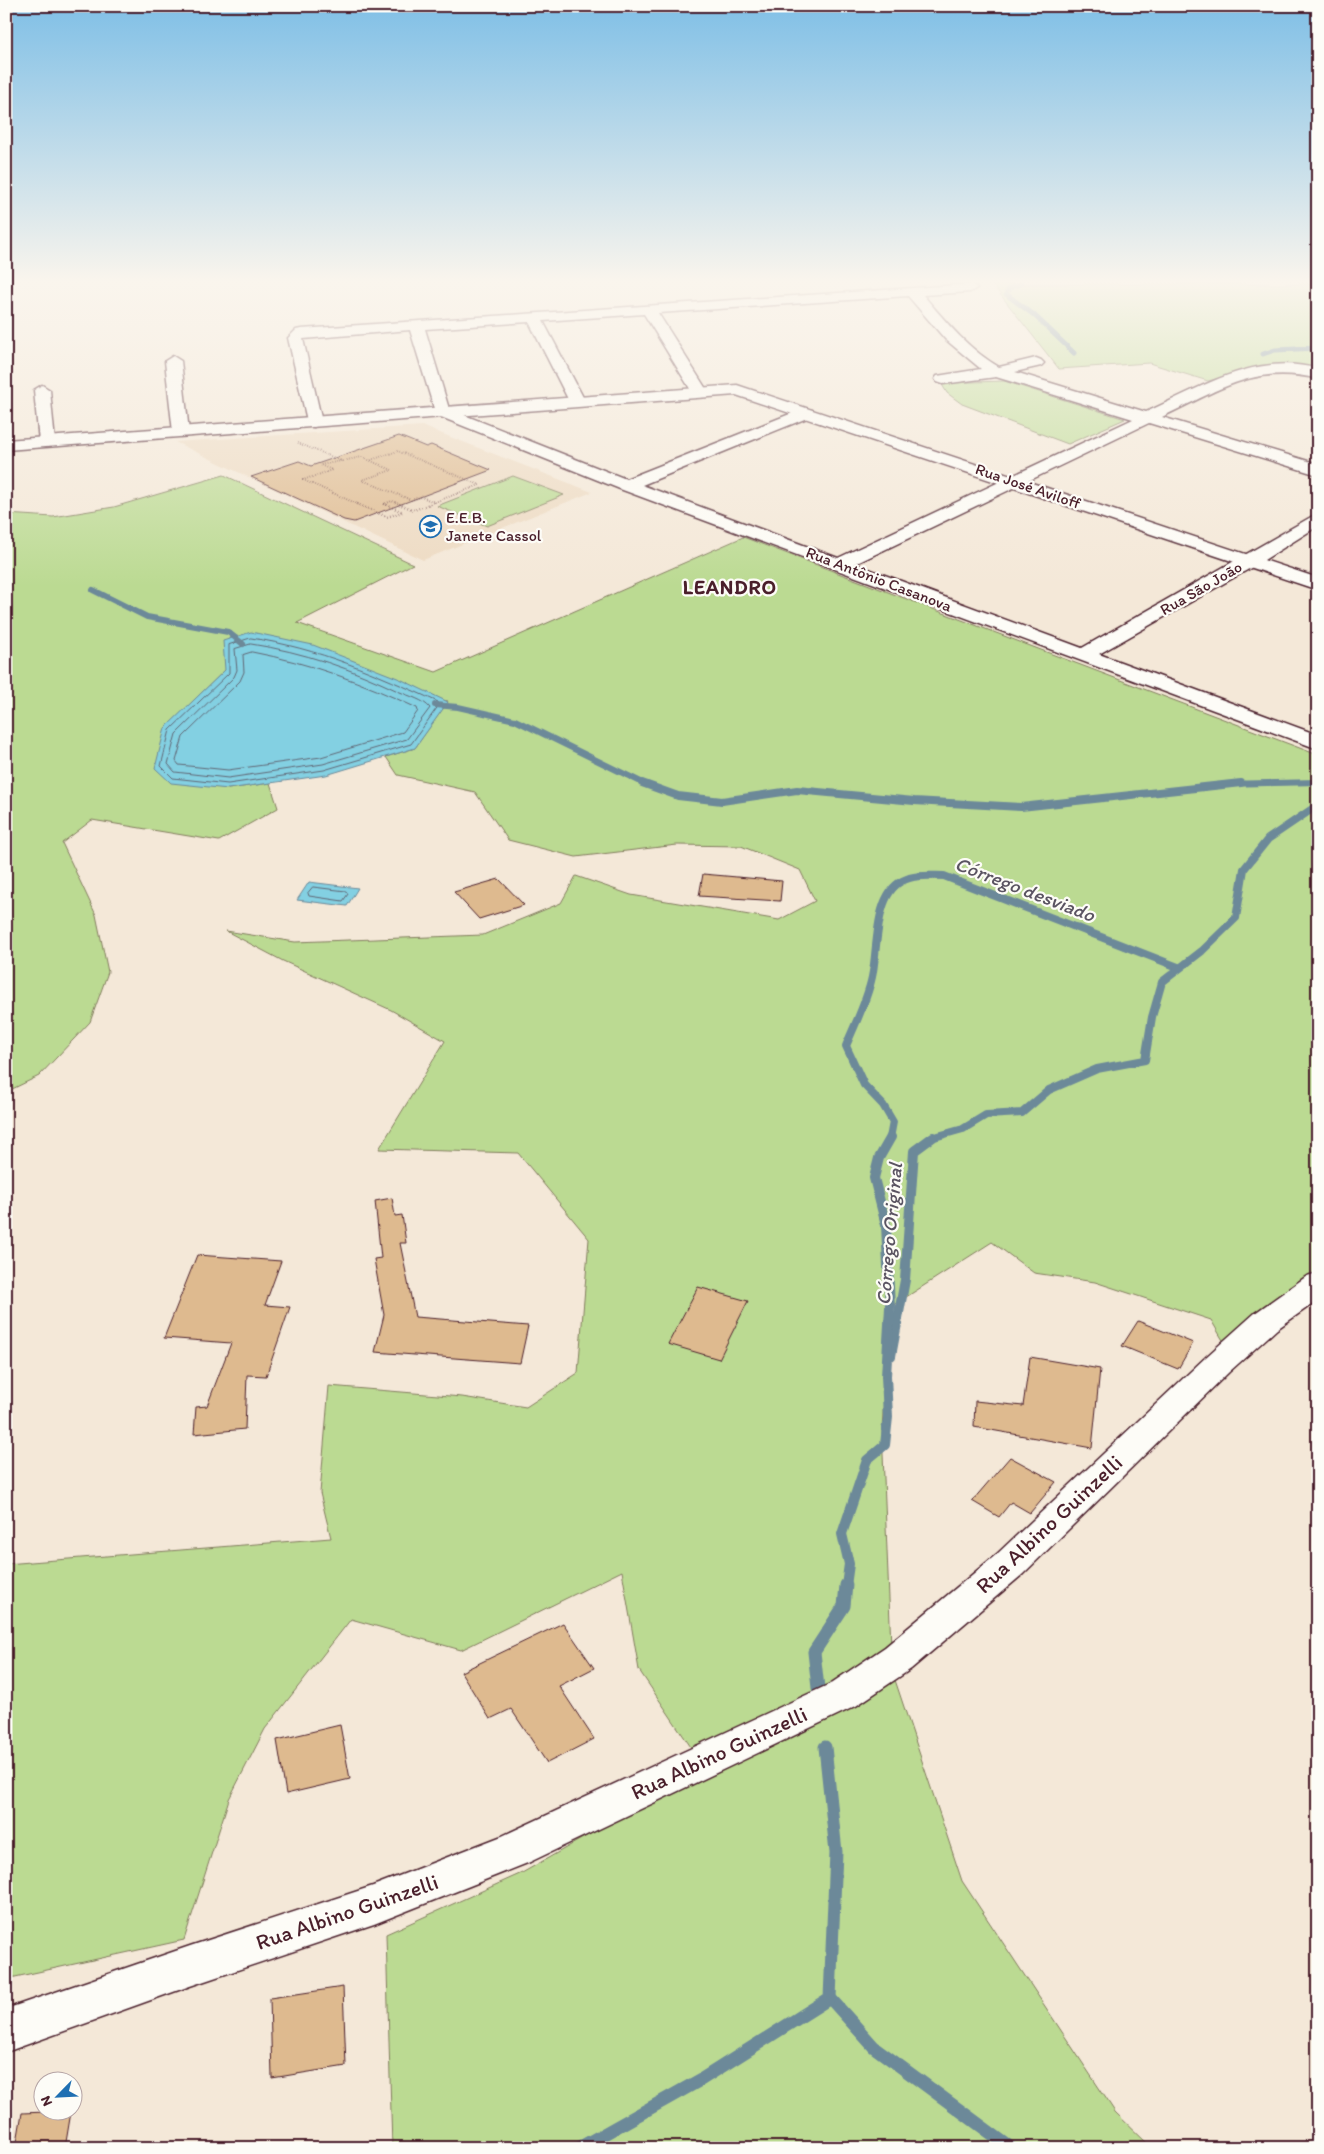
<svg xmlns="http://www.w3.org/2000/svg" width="1324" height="2154" viewBox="0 0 1324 2154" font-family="Itim,sans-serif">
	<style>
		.built { fill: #eddac2 }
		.green { fill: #bbda92; stroke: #827c5e }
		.water { fill: #83d0e2; stroke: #6c8999 }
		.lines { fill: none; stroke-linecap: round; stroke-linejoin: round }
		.shore { stroke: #616674; stroke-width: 1 }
		.stream-far4 { stroke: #6c8999; stroke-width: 5 }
		.stream-far3 { stroke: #6c8999; stroke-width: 6 }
		.stream-far2 { stroke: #6c8999; stroke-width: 8 }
		.stream-far1 { stroke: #6c8999; stroke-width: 10 }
		.stream { stroke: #6c8999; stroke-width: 13 }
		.building { fill: #deba8f; stroke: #4a1f2b }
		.minor-casing { stroke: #4a1f2b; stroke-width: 3 }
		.tertiary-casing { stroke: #4a1f2b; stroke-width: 3 }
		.path-far1 { stroke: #4a1f2b; stroke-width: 2; stroke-dasharray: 0.5 2; stroke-linecap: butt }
		.path { stroke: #4a1f2b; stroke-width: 2.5; stroke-dasharray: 0.5 2.5; stroke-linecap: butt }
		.minor { fill: #fdfcf7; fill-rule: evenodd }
		.tertiary { fill: #fdfcf7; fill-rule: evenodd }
		.labels { text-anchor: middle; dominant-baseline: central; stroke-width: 4.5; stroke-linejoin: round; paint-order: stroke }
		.far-street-label { font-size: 16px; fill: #4a1f2b; stroke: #fdfcf7 }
		.far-poi-label { font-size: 16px; fill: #4a1f2b; stroke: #fdfcf7; text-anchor: start }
		.far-district-label { font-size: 20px; font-weight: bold; letter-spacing: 1px; fill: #4a1f2b; stroke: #fdfcf7 }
		.water-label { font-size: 20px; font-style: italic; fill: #5b5462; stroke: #fdfcf7 }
		.near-street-label { font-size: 22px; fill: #4a1f2b; stroke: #fdfcf7 }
	</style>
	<rect width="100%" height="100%" fill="#f4e8d8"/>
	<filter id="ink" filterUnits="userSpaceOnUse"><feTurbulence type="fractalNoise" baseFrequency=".02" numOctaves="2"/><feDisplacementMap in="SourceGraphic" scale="10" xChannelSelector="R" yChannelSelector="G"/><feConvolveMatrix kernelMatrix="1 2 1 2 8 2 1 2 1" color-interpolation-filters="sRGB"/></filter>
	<g filter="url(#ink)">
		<path class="built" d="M 422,426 L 592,492 L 423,560 L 175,442 Z"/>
		<g class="green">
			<path d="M 992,284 L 1318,284 L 1318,372 L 1276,364 L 1208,381 L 1149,363 L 1059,369 Z"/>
			<path d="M 1004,381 L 1125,419 L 1068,444 L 962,404 L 947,393 L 941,383 Z"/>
			<path d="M 224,475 L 413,564 L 297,623 L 436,672 L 743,537 L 1318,755 L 1318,1284 L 1234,1359 L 1211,1320 L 1095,1282 L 1034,1273 L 992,1242 L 889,1308 L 882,1430 L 892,1671 L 962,1881 L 1115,2112 L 1152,2148 L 392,2148 L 386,1934 L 522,1873 L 705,1768 L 639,1670 L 622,1571 L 461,1650 L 351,1619 L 265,1729 L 229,1799 L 184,1940 L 6,1979 L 6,1564 L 331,1538 L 320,1493 L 329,1386 L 462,1397 L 526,1407 L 578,1373 L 589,1239 L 518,1153 L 379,1149 L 445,1041 L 391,1010 L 283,961 L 226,931 L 295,942 L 483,935 L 561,903 L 576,876 L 631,895 L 779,920 L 815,901 L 800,870 L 741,846 L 677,845 L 576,857 L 508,840 L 475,792 L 398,775 L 386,757 L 415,748 L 448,701 L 225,670 L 166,728 L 228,789 L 270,783 L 278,808 L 219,841 L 92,820 L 62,843 L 96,915 L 108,972 L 90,1022 L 39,1076 L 6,1092 L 6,514 L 53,517 L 114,507 Z"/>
			<path d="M 513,476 L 564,495 L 487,526 L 437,506 Z"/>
		</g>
		<g class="water">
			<path d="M 251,632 L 313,645 L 400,679 L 448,702 L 415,748 L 326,775 L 228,789 L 171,783 L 155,768 L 165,728 L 225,670 L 223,641 Z"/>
			<path d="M 309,882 L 358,888 L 347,906 L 297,900 Z"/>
		</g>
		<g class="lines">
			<g class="shore">
				<path d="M 251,638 C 318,648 377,674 438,702 L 439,705 L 411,744 L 324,770 L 228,784 L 173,778 L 161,766 L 170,730 L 229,673 L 229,645 Z"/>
				<path d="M 251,644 C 304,652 352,669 400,692 C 409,696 424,700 430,708 L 407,739 L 323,764 L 228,778 L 175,772 L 168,764 L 176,734 L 234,677 L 237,670 L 235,649 Z"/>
				<path d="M 252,652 C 310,663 364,683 417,708 L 418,711 L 403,732 L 321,757 L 228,770 L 179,765 L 176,761 L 183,737 L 240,681 L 244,672 L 243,655 Z"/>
				<path d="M 313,887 L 346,891 L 348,894 L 343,901 L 309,896 L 308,893 Z"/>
			</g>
			<g class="stream-far4">
				<path d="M 1021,284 L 1009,288 L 1006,294 L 1034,315 L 1074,353"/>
				<path d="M 1263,354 L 1275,350 L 1318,348"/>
			</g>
			<g class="stream-far3">
				<path d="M 93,590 L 147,617 L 228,632 L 243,644"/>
				<path d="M 435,705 L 458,707 L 515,720 L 645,784"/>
				<path d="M 1225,784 L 1318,782"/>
			</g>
			<g class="stream-far2">
				<path d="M 642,783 L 678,796 L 722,801 L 797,790 L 914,801 L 1021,807 L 1241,783"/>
				<path d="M 890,1138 L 893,1122 L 883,1105 L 864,1085 L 846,1046 C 855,1024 867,1001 872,977 C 878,950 874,895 902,881 C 915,874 930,876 944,876 L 1178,967"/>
				<path d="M 931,1138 L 963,1129 L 986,1115 L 1022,1113 L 1049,1090 L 1097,1069 L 1145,1060 L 1152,1017 L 1162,982 L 1202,951 L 1236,918 L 1244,869 L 1268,839 L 1318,805"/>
			</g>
			<g class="stream-far1">
				<path d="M 891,1356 L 905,1280 L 914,1151 L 933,1137"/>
				<path d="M 846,1586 L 849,1564 L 842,1534 L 867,1460 L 885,1445 L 888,1417 L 886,1376 L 890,1307 L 886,1225 L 874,1178 L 879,1158 L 891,1137"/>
			</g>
			<g class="stream">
				<path d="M 818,1688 L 814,1652 L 844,1606 L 846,1585"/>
				<path d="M 830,1998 L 874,2047 L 1011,2148"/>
				<path d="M 579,2148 L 702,2079 L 830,1998 L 836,1852 L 825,1747"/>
			</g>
		</g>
		<g class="building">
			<path d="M 399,436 L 426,447 L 431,445 L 491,470 L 354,522 L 344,520 L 251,477 L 299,461 L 311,466 Z"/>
			<path d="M 703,874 L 782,881 L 780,901 L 699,896 Z"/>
			<path d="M 499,879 L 524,905 L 479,919 L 454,892 Z"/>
			<path d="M 392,1198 L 395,1216 L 402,1215 L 406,1243 L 400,1243 L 415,1317 L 528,1326 L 520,1363 L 375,1352 L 384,1315 L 374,1259 L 381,1258 L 375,1201 Z"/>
			<path d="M 197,1255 L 281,1261 L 265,1305 L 290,1307 L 266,1376 L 247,1375 L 245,1429 L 194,1434 L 196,1407 L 207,1406 L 231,1343 L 164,1338 Z"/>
			<path d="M 698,1287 L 748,1301 L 719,1359 L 668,1344 Z"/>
			<path d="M 1138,1321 L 1193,1343 L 1178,1369 L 1122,1346 Z"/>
			<path d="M 1030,1357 L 1100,1369 L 1092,1448 L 974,1427 L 975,1401 L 1023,1406 Z"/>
			<path d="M 1010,1457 L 1056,1482 L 1030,1513 L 1011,1502 L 999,1517 L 972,1501 Z"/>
			<path d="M 563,1623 L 594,1668 L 559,1686 L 594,1739 L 547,1763 L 511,1709 L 490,1719 L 461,1672 Z"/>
			<path d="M 340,1725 L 350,1779 L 286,1794 L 277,1740 Z"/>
			<path d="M 343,1987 L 346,2066 L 272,2078 L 270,1998 Z"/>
			<path d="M 46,2112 L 71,2112 L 65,2148 L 16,2148 L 22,2113 Z"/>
		</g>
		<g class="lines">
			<defs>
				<g id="minor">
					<path d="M 972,284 L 977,288 L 970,292 L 923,295 C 946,322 968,349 999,367 L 1036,358 L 1041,360 L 1044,363 L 1041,366 L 1015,372 L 1146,412 C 1200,388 1256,351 1318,369 L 1318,379 C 1254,363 1218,391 1162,417 L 1318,464 L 1318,475 L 1149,423 L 855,564 L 1082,648 L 1318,513 L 1318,526 L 1256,565 L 1099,654 L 1318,735 L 1318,749 L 620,489 L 436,415 L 410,330 L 303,339 L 322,422 L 314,427 L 308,425 L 288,338 L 296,330 L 301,329 ZM 908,296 L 945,339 L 981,369 L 937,376 L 935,379 L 937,382 L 943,384 L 996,377 L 1133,419 L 838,558 L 642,485 L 812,416 L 814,413 L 812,410 L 800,410 L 626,479 L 449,409 L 425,329 L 529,322 L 569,401 L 577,406 L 585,401 L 543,321 L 644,314 L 692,392 L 700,397 L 708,392 L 658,313 Z"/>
					<path d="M 173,356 L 181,361 L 189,432 L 187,436 L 175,436 L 173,432 L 165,361 Z"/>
					<path d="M 42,385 L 50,390 L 55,442 L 53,446 L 41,446 L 39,442 L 34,390 Z"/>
					<path d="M 1318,1273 L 1318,1300 L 1277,1329 L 1229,1372 L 1023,1574 L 911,1669 L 856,1706 L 530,1862 L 374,1924 L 190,1986 L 6,2052 L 6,2009 L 190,1946 L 373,1886 L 502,1836 L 830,1684 L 885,1647 L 997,1554 L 1207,1356 L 1255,1313 L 1307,1276 Z"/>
				</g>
				<path id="tertiary" d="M 737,385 L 1318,578 L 1318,590 L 736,395 L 6,450 L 6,440 Z"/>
			</defs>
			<use href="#minor" class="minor-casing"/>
			<use href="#tertiary" class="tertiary-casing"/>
			<g class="path-far1">
				<path d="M 298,443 L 342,461 L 362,457 L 392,470 L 362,480 L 411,500 L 421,497 L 435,502"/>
				<path d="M 371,460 L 398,451 L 480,485 L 427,505"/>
				<path d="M 341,461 L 320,465 L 332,470 L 303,480 L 360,505"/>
				<path d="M 387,505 L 384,504 L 392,501 L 402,505"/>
			</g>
			<g class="path">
				<path d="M 357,504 L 387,517 L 402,512"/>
				<path d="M 384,504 L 403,512"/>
				<path d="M 399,504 L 414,510 L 430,504"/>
			</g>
			<use href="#minor" class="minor"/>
			<use href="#tertiary" class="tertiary"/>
		</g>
	</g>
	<linearGradient id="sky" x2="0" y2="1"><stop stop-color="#7fbfe6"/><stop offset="0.48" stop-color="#faf5ed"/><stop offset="1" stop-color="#faf5ed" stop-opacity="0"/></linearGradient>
	<rect width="1324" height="586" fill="url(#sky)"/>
	<defs>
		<symbol id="school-ring" viewBox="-11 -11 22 22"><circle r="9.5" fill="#fdfcf7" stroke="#1f6fb2" stroke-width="1.5"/><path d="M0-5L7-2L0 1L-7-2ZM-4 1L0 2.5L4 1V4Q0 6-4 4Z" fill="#1f6fb2"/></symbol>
	</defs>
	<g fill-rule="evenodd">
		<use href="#school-ring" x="418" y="514" width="25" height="25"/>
	</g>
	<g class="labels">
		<g class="far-street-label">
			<text transform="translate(1028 486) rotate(19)">Rua José Aviloff</text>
			<text transform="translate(879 579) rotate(21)">Rua Antônio Casanova</text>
			<text transform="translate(1201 588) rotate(-30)">Rua São João</text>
		</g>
		<g class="far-poi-label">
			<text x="446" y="517">E.E.B.<tspan x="446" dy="18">Janete Cassol</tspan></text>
		</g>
		<g class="far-district-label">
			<text x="730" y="587">LEANDRO</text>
		</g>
		<g class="water-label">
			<text transform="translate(1025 889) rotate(21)">Córrego desviado</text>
			<text transform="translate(889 1234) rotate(-85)">Córrego Original</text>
		</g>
		<g class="near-street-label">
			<text transform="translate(1049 1524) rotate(-43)">Rua Albino Guinzelli</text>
			<text transform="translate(719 1753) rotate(-25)">Rua Albino Guinzelli</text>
			<text transform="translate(347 1912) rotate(-19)">Rua Albino Guinzelli</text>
		</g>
	</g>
	<rect width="1324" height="2154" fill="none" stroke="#fdfcf7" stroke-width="25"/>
	<rect x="12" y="12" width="1299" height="2129" fill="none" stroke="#4a1f2b" stroke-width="2" filter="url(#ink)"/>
	<g transform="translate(58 2096) rotate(246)"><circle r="24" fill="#fdfcf7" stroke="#b5a4a5"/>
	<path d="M0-4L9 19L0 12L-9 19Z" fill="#1f6fb2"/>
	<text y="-8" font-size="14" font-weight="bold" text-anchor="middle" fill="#4a1f2b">N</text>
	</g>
</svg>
